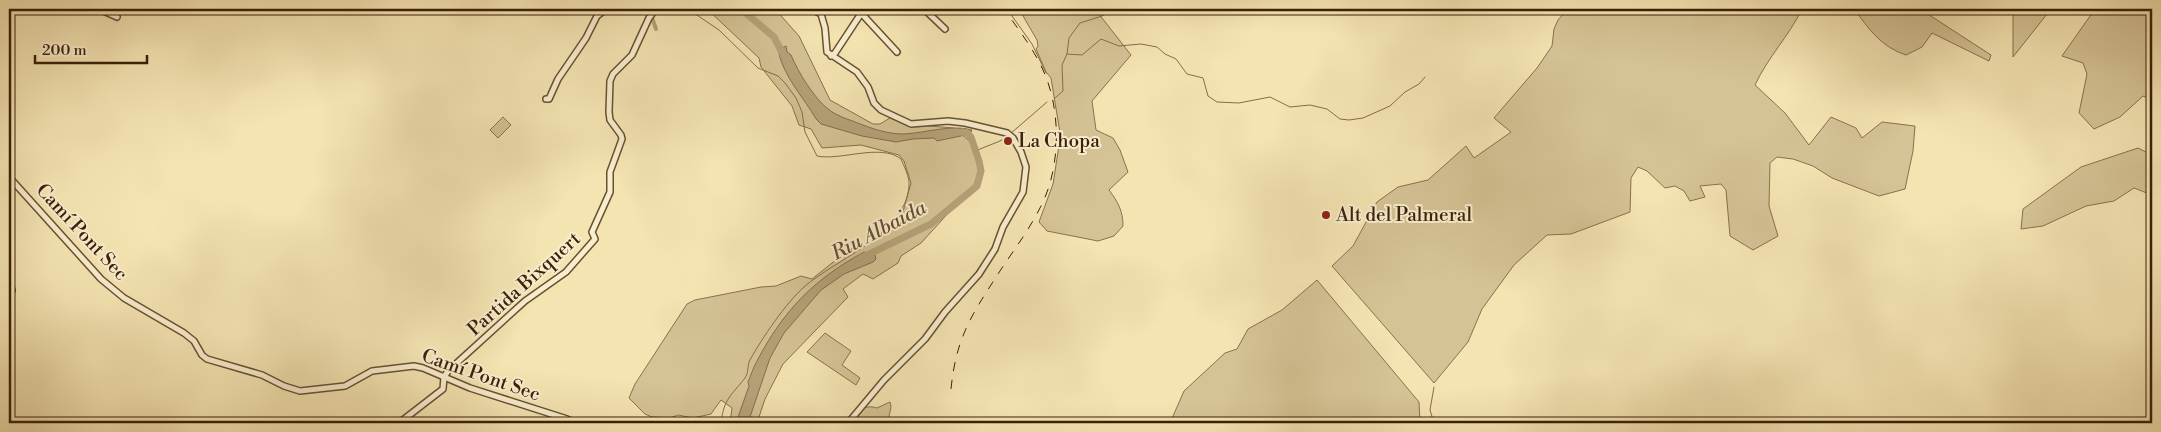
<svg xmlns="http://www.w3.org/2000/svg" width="2161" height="432" viewBox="0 0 2161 432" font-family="'Libre Bodoni',serif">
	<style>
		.green { fill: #d5c395; stroke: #88714e }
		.water { fill: #b5a178; stroke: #846d4b }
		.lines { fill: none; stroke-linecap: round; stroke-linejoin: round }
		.stream { stroke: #846d4b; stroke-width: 1 }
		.canal { stroke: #b5a178; stroke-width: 4 }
		.river { stroke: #b5a178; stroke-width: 7 }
		.minor-casing { stroke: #695032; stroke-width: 8 }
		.minor { stroke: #f8edcd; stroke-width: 5 }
		.rail { stroke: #3b1f08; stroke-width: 1; stroke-dasharray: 9 9; stroke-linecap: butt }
		.poi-dot { fill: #8f2418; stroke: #f8edcd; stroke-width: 2 }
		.labels { text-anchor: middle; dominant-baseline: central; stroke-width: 4; stroke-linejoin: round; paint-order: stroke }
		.poi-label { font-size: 19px; fill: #3b1f08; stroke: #f8edcd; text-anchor: start }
		.street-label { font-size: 19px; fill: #3b1f08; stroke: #f8edcd }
		.water-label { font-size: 20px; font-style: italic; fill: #664c2f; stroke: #f8edcd }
	</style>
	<rect width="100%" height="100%" fill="#f4e4b2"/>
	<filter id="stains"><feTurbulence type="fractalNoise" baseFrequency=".004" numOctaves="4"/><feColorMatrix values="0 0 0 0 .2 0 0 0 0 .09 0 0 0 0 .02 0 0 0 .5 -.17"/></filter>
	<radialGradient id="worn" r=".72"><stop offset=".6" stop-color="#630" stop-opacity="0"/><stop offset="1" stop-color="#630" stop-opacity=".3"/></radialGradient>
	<g class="green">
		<path d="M 707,9 L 775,9 L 799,36 L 830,100 L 873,124 L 880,124 L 890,118 L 905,124 L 954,128 L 972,143 L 979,169 L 974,185 L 921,243 L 901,256 L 898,263 L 873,279 L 863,274 L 843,289 L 848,297 L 783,364 L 765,399 L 757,423 L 730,423 L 732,408 L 721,400 L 711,414 L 693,418 L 678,415 L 670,418 L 652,417 L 645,414 L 629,398 L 635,384 L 687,304 L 695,300 L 761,287 L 776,286 L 801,276 L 812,279 L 837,259 L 875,241 L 902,215 L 911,183 L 904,161 L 899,155 L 861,145 L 822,148 L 811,129 L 799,125 L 792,106 L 761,67 L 759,58 Z"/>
		<path d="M 1019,9 L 1095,9 L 1131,55 L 1092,101 L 1096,130 L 1113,138 L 1120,150 L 1128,172 L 1109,190 C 1118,202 1123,211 1123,226 L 1114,236 L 1098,241 L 1047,231 L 1039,222 L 1053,184 L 1058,152 L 1060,133 L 1051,78 L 1046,72 L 1036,49 L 1038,46 L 1037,40 Z"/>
		<path d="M 1568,9 L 1802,9 C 1789,36 1768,57 1755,85 L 1785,113 L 1809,145 L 1831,117 L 1856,128 L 1862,138 L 1882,122 L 1915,126 L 1913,151 L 1905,189 L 1879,196 L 1832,178 L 1813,166 L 1793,159 L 1777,157 L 1770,163 L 1769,206 L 1778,236 L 1753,250 L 1730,236 L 1726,190 L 1721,184 L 1700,186 L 1705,197 L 1690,201 L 1684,191 L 1675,186 L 1665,188 L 1647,171 L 1638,167 L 1631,178 L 1630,212 L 1571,234 L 1547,235 L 1514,265 L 1482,309 L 1468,342 L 1434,383 L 1332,266 L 1353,246 L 1377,202 L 1398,187 L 1428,180 L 1466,146 L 1474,158 L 1511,132 L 1494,118 L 1537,68 L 1552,46 L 1554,29 L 1558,20 Z"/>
		<path d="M 1854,9 L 1920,9 L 1991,55 L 1989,61 L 1932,33 L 1922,47 L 1906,55 C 1881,47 1869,29 1854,9 Z"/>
		<path d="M 2013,9 L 2051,9 L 2013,57 Z"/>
		<path d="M 2095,9 L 2152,9 L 2152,100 L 2143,96 L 2120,117 L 2094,129 L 2079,113 L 2087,74 L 2083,63 L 2062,56 Z"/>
		<path d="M 503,117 L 511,125 L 498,138 L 490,130 Z"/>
		<path d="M 2138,148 L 2152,155 L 2152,195 L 2134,188 L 2114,201 L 2086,206 L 2043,226 L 2021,229 L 2023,209 L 2081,167 Z"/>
		<path d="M 1317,280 L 1419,402 L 1420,423 L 1170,423 L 1184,391 L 1225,353 L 1237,349 L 1248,329 L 1282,310 Z"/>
		<path d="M 825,333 L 851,351 L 842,365 L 860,378 L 856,385 L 807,352 Z"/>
		<path d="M 890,402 C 893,410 887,415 889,423 L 844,423 C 854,415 863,403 877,408 Z"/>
	</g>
	<g class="water">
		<path d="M 786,46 L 787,52 L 791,55 C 798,72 814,98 828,109 C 838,117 851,120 863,125 C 876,130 889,134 904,134 C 925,133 951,124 972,130 L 970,134 L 937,141 L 934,138 L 913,139 L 896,142 L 862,136 L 821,124 L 816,119 C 803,96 784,78 778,50 Z"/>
		<path d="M 864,252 L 875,255 L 876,259 L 873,262 L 844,274 L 821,290 L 784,333 L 770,358 L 748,423 L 736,423 L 749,386 L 748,382 C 751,375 753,368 757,361 C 783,311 814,279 864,252 Z"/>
	</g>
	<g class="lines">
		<g class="stream">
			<path d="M 672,9 L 673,11 L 683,9"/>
			<path d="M 688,9 L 719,30 L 758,68 L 778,76 L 785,83 L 796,98 L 802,112 L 805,132 L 817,156 C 840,161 881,143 901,159 C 904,166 908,174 909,181 C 911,232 836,259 804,287 C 786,303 762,338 750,360 C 747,365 749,373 745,378 C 731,396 724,398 721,423"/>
			<path d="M 1007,9 L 1032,44 L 1046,73"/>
			<path d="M 1067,54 L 1082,55 L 1101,39 L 1119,46 L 1141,44 L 1157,47 L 1165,54 L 1176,59 L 1187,74 L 1203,78 L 1208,96 L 1217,102 L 1239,103 L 1270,97 L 1290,107 L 1310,105 L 1327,109 L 1340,119 L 1349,120 L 1363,118 L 1390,106 L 1405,92 L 1419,84 L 1425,77"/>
			<path d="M 1055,98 L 1063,91 L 1062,65 L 1067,54 L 1069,38 L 1080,23 L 1102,16 L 1114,9"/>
			<path d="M 1010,134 L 1047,102"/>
			<path d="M 975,151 L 1000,141 L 1007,137"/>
			<path d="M 1434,423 L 1430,410 L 1434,387"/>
		</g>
		<path class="canal" d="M 649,9 L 656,29"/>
		<g class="river">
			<path d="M 741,9 L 774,37 L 784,56"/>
			<path d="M 861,258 L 931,224 L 977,186 L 981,171 L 979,161 L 971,137 L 967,133 L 962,132"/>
		</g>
		<defs>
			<g id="minor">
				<path d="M 99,9 L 117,17"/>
				<path d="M 811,9 L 821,14"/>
				<path d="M 836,9 L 824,11 L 821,14 L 825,28 L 827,52 L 857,72 L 868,87 L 874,103 L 881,110 L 911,124 L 948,121 L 965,123 L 1007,133 L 1013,138 L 1021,152 L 1026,167 L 1023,192 L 1003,227 L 995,249 L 979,274 L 945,312 L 925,339 L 884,380 L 848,423"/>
				<path d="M 924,9 L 945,29"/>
				<path d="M 861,13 L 897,52"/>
				<path d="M 831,56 L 835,53 L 864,9"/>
				<path d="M 546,99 L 549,99 L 558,79 L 586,38 L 597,16 L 606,9"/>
				<path d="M 9,177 L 101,279 L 124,298 L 184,333 L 194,341 L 202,355 L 207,359 L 262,375 L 284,386 L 300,391 L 345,386 L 372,371 L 414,366 L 423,368 L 470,388 L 567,419 L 575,423"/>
				<path d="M 9,281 L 12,290"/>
				<path d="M 399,423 L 443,389 L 444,377 L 448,371 L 525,301 L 566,272 L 595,239 L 592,232 L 610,192 L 610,172 L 622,139 L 621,135 L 610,120 L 609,112 L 610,81 L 613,74 L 632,55 L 649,18 L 652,14 L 651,9"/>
			</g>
		</defs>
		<use href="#minor" class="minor-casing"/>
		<use href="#minor" class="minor"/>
		<path class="rail" d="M 951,389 C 956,338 971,316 998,274 C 1013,251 1030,229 1042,204 C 1061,165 1061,109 1043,70 C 1033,48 1018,29 1004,9"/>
	</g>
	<g class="poi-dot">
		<circle cx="1008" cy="141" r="5"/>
		<circle cx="1326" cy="215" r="5"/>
	</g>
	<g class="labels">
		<g class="poi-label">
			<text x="1018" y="141">La Chopa</text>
			<text x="1336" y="215">Alt del Palmeral</text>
		</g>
		<g class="street-label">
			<text transform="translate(82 232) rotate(47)">Camí Pont Sec</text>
			<text transform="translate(524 284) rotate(-42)">Partida Bixquert</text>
			<text transform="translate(481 375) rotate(19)">Camí Pont Sec</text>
		</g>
		<g class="water-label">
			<text transform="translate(879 231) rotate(-28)">Riu Albaida</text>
		</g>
	</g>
	<rect width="2161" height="432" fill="none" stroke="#f4e4b2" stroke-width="30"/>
	<rect x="10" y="10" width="2141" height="412" fill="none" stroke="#3b1f08" stroke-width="2.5"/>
	<rect x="15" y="15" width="2131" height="402" fill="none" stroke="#3b1f08"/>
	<path d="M35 55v8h112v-8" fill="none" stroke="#3b1f08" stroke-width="2.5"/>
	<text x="42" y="55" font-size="15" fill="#3b1f08" stroke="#f8edcd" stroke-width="4" paint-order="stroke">200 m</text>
	<rect width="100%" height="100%" filter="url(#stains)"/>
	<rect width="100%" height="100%" fill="url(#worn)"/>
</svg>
